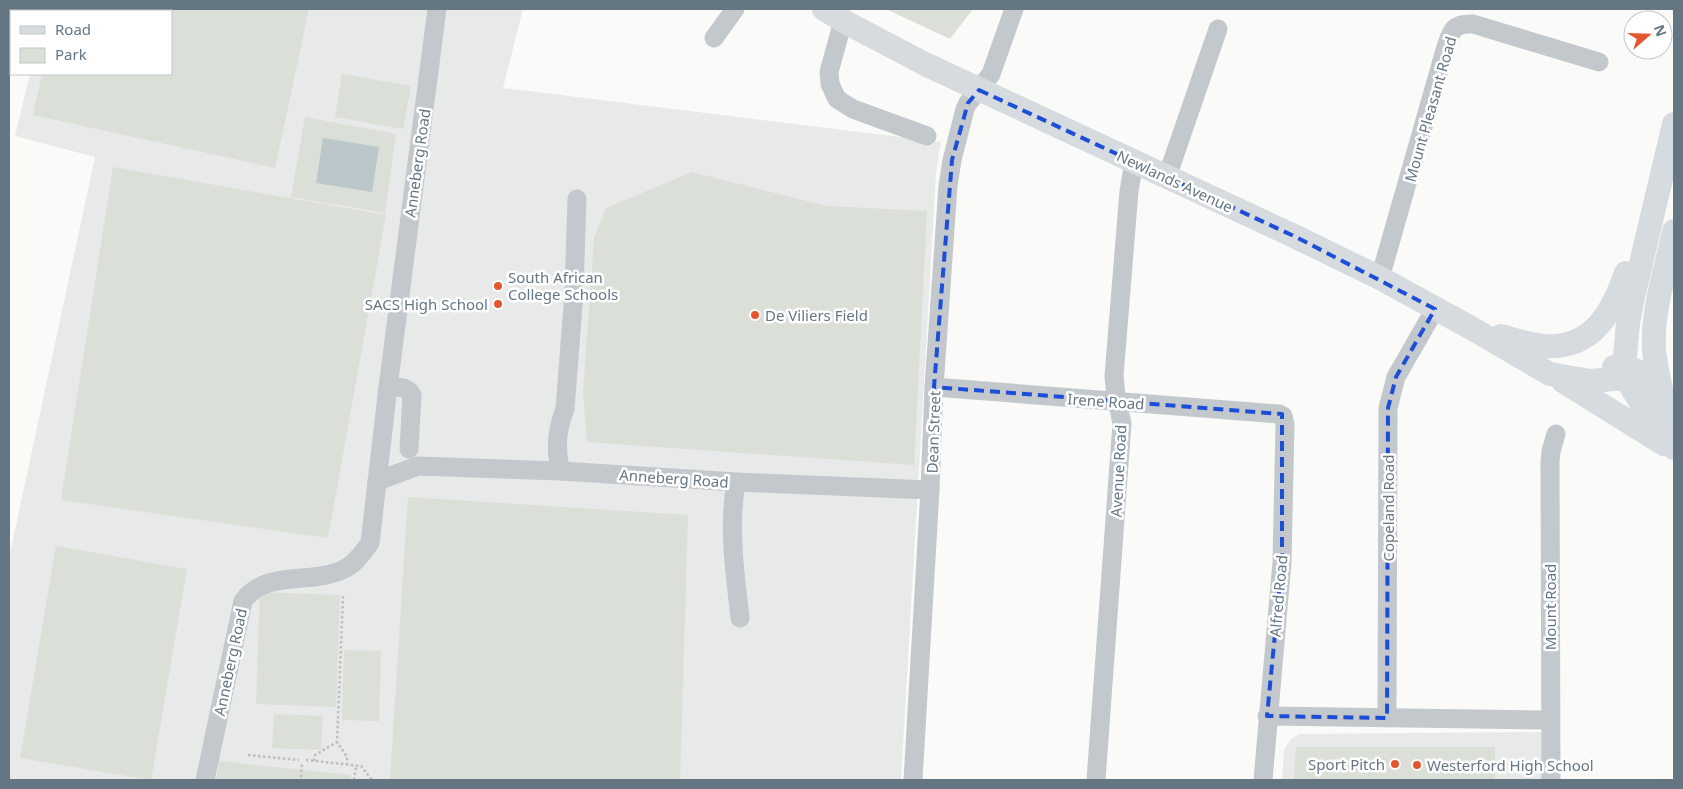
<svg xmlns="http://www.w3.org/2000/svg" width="1683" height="789" viewBox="0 0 1683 789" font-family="'Noto Sans',sans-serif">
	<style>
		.built { fill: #e8e9e9 }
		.green { fill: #dadfd7 }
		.water { fill: #bbc7cb }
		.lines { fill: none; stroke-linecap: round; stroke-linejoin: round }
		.path { stroke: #bbbfc2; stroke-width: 2.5; stroke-dasharray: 2.5 2.5; stroke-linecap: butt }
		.minor { stroke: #c3c8cc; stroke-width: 19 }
		.major { stroke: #d6dbdf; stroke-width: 24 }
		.marked { fill: none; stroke: #1d4ed8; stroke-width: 4; stroke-dasharray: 10 6; stroke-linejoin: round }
		.poi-dot { fill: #e4572e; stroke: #fff; stroke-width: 2 }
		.labels { text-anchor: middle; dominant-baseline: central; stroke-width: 5; stroke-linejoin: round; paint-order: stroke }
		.street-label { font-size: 15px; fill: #657683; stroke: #fff }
		.poi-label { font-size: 15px; fill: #657683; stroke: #fff; text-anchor: start }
	</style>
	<rect width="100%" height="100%" fill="#fafaf8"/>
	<g class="built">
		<path d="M 47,9 L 523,9 L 503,88 L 941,142 L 936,174 L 901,780 L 9,780 L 9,558 L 95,157 L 15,136 L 30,74 L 171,74 L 171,11 L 46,11 Z"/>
		<path d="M 1541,732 L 1548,739 L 1551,780 L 1282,780 L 1284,750 L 1291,739 L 1300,734 Z"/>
	</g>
	<g class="green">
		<path d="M 56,9 L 309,9 L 275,168 L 33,115 L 42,74 L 171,74 L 171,11 L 56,11 Z"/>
		<path d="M 886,9 L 973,9 L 950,39 Z"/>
		<path d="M 342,74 L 411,86 L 403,129 L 335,117 Z"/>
		<path d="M 305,117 L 396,134 L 385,213 L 291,197 Z"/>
		<path d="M 113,167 L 386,215 L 328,538 L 61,500 Z"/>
		<path d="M 692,172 L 826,206 L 927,211 L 914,465 L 587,442 L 583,393 L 594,238 L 606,208 Z"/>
		<path d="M 408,497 L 688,515 L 680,780 L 390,780 Z"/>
		<path d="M 56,546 L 187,569 L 151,780 L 20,758 Z"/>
		<path d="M 260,592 L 340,595 L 336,707 L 256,704 Z"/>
		<path d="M 344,650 L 381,651 L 379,721 L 342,720 Z"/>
		<path d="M 274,714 L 323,716 L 321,750 L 272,748 Z"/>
		<path d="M 1296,747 L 1495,747 L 1495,780 L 1294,780 Z"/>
		<path d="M 219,761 L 351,775 L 351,780 L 216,780 Z"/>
	</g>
	<path class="water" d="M 323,138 L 379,147 L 372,192 L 316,183 Z"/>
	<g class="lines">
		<g class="path">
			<path d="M 343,596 L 337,742 L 347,757 L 347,764"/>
			<path d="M 248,755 L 299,760"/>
			<path d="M 306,760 L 361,766 L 372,780"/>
			<path d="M 314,761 L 315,755 L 337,742"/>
			<path d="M 301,777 L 302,764"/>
			<path d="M 354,780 L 356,766"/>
		</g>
		<g class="minor">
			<path d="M 843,21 L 829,72 L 830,84 L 837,99 L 853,109 L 927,136"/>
			<path d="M 714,38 L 735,9"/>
			<path d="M 1167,177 L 1218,29"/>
			<path d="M 1380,278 L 1445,50 C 1451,33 1451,23 1473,24 L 1599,62"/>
			<path d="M 388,387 C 398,387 407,386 412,395 L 409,449"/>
			<path d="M 934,387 L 1279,414 L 1283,416 L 1285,424 L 1282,562 L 1263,780"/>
			<path d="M 561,471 C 555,451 557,429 565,409 L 574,292 L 577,199"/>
			<path d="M 377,481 L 418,466 L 561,471 L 736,482 L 930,490"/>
			<path d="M 736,482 C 728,529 735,571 740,618"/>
			<path d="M 1267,716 L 1550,720"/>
			<path d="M 1387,718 L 1388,408 L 1396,377 L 1435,309"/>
			<path d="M 205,780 L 243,601 C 267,568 314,586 346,568 C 356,563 363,552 370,543 L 388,387 L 437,9"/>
			<path d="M 913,780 L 930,490 L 934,387 L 948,186 L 952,160 L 965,109 L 968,103 L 991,74 L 1014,9"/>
			<path d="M 1096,780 L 1122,423 L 1116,396 L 1114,376 L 1129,191 L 1134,162"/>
			<path d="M 1551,780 L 1550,462 L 1551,451 L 1556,434"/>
		</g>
		<g class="major">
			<path d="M 824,9 L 847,23 L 925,64 L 1296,237 L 1380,278 L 1473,329 L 1550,374 L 1590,381 L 1626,378"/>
			<path d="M 1674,124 L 1633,297 L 1628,323 L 1624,367 L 1626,378 L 1646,411 L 1674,448"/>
			<path d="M 1501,336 C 1514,340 1529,344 1543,346 C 1592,350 1612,313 1626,273"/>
			<path d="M 1614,367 C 1651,365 1659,395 1674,422"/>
			<path d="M 1563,381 L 1664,444"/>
			<path d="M 1662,394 C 1659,379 1655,364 1654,349 C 1652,309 1666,269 1674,231"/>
		</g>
	</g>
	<path class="marked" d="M 979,90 L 1296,237 L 1435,309 L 1396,377 L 1388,408 L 1387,718 L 1267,716 L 1282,562 L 1282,414 L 934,387 L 952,160 L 968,103 Z"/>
	<g class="poi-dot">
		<circle cx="498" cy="286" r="5"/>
		<circle cx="498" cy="304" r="5"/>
		<circle cx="755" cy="315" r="5"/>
		<circle cx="1395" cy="764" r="5"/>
		<circle cx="1417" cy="765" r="5"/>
	</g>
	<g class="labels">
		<g class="street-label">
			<text transform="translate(1430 109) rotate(-74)">Mount Pleasant Road</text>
			<text transform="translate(417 163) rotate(-82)">Anneberg Road</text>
			<text transform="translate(1175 181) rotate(25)">Newlands Avenue</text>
			<text transform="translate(1106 401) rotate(4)">Irene Road</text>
			<text transform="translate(933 432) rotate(-88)">Dean Street</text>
			<text transform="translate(1118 471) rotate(-87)">Avenue Road</text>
			<text transform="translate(674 478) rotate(4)">Anneberg Road</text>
			<text transform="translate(1388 508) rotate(-90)">Copeland Road</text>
			<text transform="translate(1278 596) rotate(-85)">Alfred Road</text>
			<text transform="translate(1550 607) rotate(-90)">Mount Road</text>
			<text transform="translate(230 662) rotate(-78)">Anneberg Road</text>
		</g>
		<g class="poi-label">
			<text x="508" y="277">South African<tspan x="508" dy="17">College Schools</tspan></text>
			<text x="488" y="304" text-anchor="end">SACS High School</text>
			<text x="765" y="315">De Viliers Field</text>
			<text x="1385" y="764" text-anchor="end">Sport Pitch</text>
			<text x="1427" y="765">Westerford High School</text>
		</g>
	</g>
	<rect width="1683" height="789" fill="none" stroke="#657683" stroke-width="20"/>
	<rect x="10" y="10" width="162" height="65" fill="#ffffff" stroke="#c1c8cd"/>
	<rect x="20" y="26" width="25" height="8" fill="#d6dbdf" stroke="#c1c8cd"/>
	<text x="55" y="35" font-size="15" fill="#657683">Road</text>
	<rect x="20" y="48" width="25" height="15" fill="#dadfd7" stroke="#c1c8cd"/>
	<text x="55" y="60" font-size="15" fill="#657683">Park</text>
	<g transform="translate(1648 35) rotate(70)"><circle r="24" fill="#ffffff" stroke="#c1c8cd"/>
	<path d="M0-4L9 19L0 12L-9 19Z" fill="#e4572e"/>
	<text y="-8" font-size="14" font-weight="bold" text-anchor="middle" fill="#657683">N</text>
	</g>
</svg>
